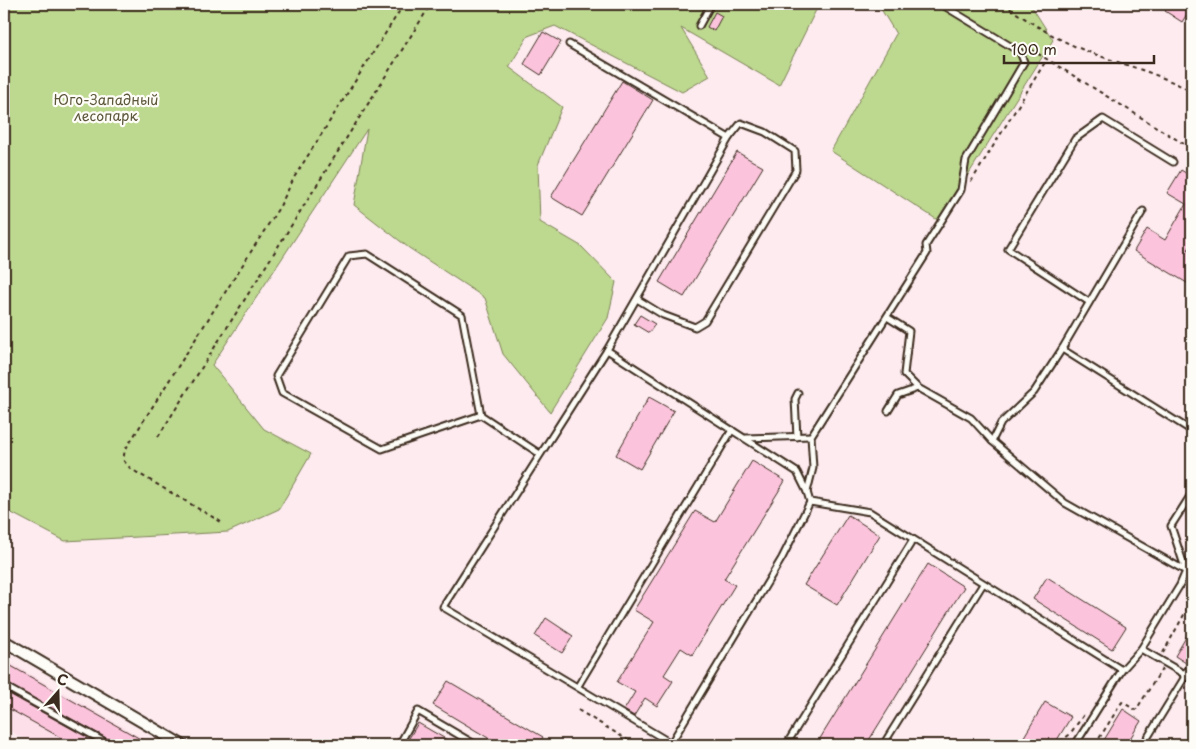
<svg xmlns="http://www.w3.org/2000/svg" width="1196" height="749" viewBox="0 0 1196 749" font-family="'Playpen Sans',sans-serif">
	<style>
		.built { fill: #fddfe9 }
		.green { fill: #bdd88f; stroke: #7c8156 }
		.building { fill: #fcc4dc; stroke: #3b2a1e }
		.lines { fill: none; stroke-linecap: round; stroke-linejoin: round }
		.service-casing { stroke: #3b2a1e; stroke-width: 9 }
		.minor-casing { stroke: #3b2a1e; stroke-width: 14 }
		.path { stroke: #3b2a1e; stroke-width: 2; stroke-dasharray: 4 4; stroke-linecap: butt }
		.service { stroke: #fdfcf7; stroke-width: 5 }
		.minor { stroke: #fdfcf7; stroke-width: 10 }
		.labels { text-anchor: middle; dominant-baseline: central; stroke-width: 4.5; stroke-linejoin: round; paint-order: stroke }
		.park-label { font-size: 14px; fill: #5c563a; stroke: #fdfcf7 }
	</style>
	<rect width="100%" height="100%" fill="#fdebef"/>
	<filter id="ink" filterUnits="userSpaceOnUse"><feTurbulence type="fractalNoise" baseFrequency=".02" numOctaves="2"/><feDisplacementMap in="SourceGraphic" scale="10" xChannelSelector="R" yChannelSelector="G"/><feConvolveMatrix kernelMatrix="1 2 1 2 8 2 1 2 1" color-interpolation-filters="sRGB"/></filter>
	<g filter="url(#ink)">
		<path class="built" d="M 4,659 L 155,745 L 34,745 L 4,727 Z"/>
		<g class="green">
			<path d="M 4,4 L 819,4 L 779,85 L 681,28 L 710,76 L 682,92 L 555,26 L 528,36 L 509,67 L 562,107 L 538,165 L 540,222 L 581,246 L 616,282 L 608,318 L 550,412 L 503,354 L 485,298 L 409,248 L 354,205 L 367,129 L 212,365 L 264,429 L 311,454 L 279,509 L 228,532 L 65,541 L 4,509 Z"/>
			<path d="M 878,4 L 1030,4 L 1053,40 L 939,221 L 831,151 L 896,34 Z"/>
		</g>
		<g class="building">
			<path d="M 1169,4 L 1192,4 L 1192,6 L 1182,22 L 1165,11 Z"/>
			<path d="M 715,12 L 722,16 L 714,31 L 707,27 Z"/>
			<path d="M 543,32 L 561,42 L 541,75 L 524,64 Z"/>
			<path d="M 622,81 L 653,100 L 582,216 L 551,197 Z"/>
			<path d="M 737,152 L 763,167 L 684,297 L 659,282 Z"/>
			<path d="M 1181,170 L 1192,177 L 1192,243 L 1188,250 L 1192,253 L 1192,286 L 1134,251 L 1147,229 L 1165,240 L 1186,204 L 1167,193 Z"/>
			<path d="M 640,315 L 655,324 L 649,333 L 634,324 Z"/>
			<path d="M 649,397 L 674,411 L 640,469 L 616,455 Z"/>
			<path d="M 752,461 L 785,481 L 724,579 L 735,585 L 692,655 L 681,648 L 664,675 L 673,681 L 657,706 L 645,698 L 634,716 L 624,710 L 635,692 L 617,682 L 654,622 L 634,610 L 695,511 L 715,522 Z"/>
			<path d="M 848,515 L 880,535 L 837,605 L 804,585 Z"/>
			<path d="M 928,564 L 964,587 L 866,745 L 816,745 Z"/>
			<path d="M 1047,577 L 1126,627 L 1112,649 L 1033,599 Z"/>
			<path d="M 546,618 L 573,636 L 562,653 L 535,636 Z"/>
			<path d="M 1192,627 L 1192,652 L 1186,663 L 1175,656 Z"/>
			<path d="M 4,662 L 151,745 L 114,745 L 112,741 L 4,682 Z"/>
			<path d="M 448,681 L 543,737 L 538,745 L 500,745 L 433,705 Z"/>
			<path d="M 4,691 L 101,745 L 74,745 L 4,706 Z"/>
			<path d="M 1045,702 L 1071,717 L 1054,745 L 1019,745 Z"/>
			<path d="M 1123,709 L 1141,721 L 1126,745 L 1101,745 Z"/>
			<path d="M 418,723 L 456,745 L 405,745 Z"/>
		</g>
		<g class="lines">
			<defs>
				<g id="service">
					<path d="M 699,26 L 711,4"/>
					<path d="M 569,44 L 729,138 L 607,350 L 443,607 L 674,745"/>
					<path d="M 637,299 L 663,315 L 695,327 L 705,321 L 796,170 L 795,151 L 765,132 L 741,123 L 729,138"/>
					<path d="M 1089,302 L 1008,249 L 1075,139 L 1103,119 L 1173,162"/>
					<path d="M 887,317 L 909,331 L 904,374 L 918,388 L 971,418 L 992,441 L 1065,503 L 1186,571 L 1180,585 L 1141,649 L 1122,670 L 1075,745"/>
					<path d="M 1062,349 L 1192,431"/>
					<path d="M 607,350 L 797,472 L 807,492"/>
					<path d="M 888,411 L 898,395 L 918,388"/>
					<path d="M 481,415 L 382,449 L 282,393 L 276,376 L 349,256 L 367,254 L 462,315 L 481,415 L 540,454"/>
					<path d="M 797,437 L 795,399 L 798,393"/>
					<path d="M 746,438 L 811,436"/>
					<path d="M 992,441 L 1001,423 L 1034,392 L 1062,349 L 1143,211"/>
					<path d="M 1192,493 L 1171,526 L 1186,571 L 1192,573"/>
					<path d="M 810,502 L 870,512 L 1122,670"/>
					<path d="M 1141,649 L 1186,675 L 1143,745"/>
					<path d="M 4,686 L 110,745"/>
					<path d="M 578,686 L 732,430"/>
					<path d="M 671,743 L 782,558 L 810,502 L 807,492 L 813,468 L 811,436 L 927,253 L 926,245 L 961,190 L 966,160 L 1024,62 L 1020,52 L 941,4"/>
					<path d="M 399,745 L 418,711 L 476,745"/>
					<path d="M 786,745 L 913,540"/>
					<path d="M 883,745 L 983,584"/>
				</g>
				<g id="minor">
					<path d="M 4,641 L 182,745"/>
					<path d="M 1186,675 L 1192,670"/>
				</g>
			</defs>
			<use href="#service" class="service-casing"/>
			<use href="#minor" class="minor-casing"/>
			<g class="path">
				<path d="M 1003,4 C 1027,20 1052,37 1079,48 C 1117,64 1156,71 1192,92"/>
				<path d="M 1024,45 L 1192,149"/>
				<path d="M 971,182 L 1047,59"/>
				<path d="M 158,437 L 431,4"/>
				<path d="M 221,522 L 131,469 L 123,460 L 125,450 L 280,206 L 295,176 L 404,4"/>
				<path d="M 1187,611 L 1192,614"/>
				<path d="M 1163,653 L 1192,600"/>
				<path d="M 578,710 L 636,745"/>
				<path d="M 1060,742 L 1069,735 L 1086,712"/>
				<path d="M 1095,745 L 1122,702 L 1136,710 L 1162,669"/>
			</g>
			<use href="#service" class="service"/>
			<use href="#minor" class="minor"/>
		</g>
	</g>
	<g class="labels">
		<g class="park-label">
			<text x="106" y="99">Юго-Западный<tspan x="106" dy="16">лесопарк</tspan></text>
		</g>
	</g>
	<rect width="1196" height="749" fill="none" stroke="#fdfcf7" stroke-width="20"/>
	<rect x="10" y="10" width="1176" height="729" fill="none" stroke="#3b2a1e" stroke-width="2" filter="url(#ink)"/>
	<g transform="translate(58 692) rotate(20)" stroke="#fdfcf7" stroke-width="4" paint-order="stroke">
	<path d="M0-4L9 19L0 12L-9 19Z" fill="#3b2a1e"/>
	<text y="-8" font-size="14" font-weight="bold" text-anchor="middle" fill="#3b2a1e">С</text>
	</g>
	<path d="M1004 55v8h150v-8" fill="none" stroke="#3b2a1e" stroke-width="2.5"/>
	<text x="1011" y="55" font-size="15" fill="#3b2a1e" stroke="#fdfcf7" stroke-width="4" paint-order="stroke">100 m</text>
</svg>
